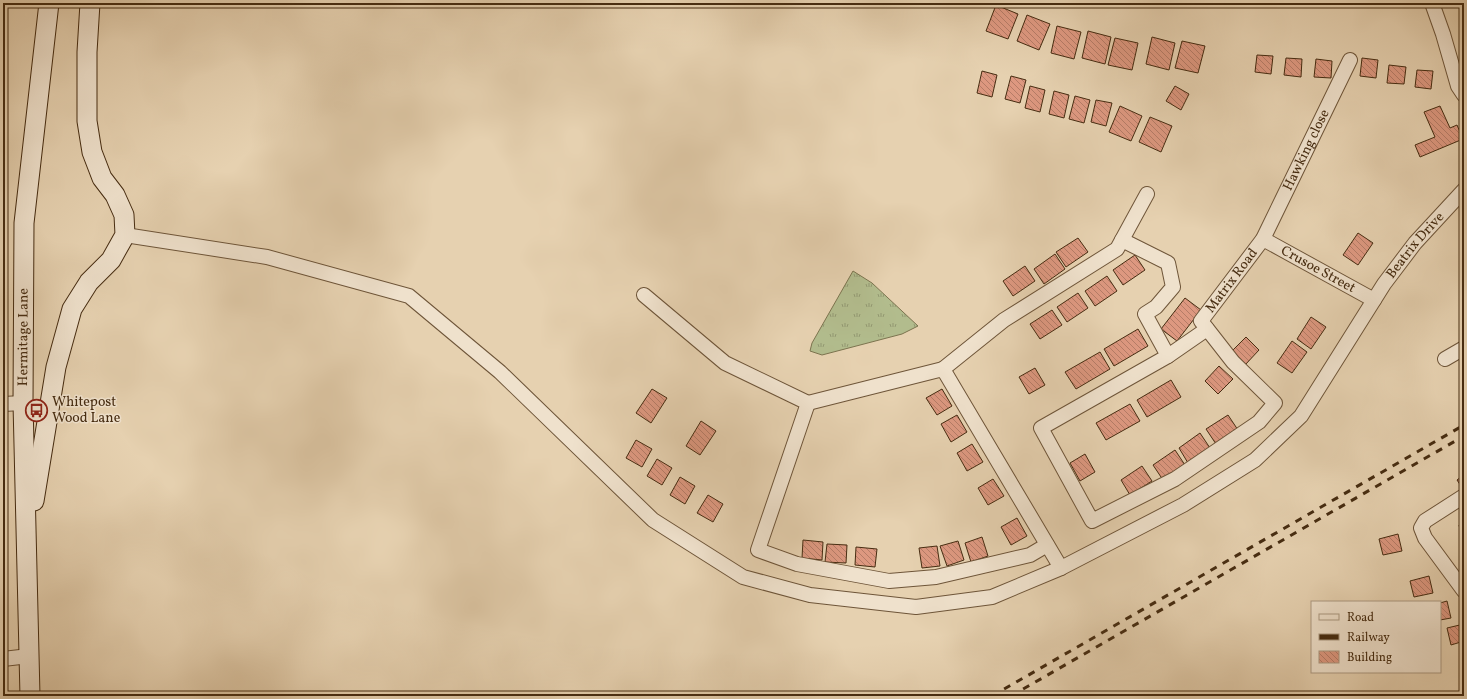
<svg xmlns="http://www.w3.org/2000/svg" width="1467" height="699" viewBox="0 0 1467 699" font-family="Vollkorn,serif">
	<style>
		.grass { fill: url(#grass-tufts); stroke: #7c744f }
		.building { fill: url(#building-back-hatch); stroke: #462c11 }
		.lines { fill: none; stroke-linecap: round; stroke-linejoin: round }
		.minor-casing { stroke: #6e5539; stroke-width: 16 }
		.secondary-casing { stroke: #462c11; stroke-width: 21 }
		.minor { stroke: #efe1cc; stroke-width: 14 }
		.secondary { stroke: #efe1cc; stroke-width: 19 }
		.rail { stroke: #462c11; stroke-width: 3; stroke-dasharray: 7 7; stroke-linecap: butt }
		.labels { text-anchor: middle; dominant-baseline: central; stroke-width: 3; stroke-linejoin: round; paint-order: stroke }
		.street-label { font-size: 14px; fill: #462c11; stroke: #efe1cc }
		.poi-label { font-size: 14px; fill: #462c11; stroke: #efe1cc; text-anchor: start }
	</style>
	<defs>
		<pattern id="grass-tufts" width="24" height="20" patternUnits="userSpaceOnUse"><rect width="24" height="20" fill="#b2bc8d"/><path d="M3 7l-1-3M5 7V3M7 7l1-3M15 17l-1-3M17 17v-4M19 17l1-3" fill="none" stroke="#939972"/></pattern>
		<pattern id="building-back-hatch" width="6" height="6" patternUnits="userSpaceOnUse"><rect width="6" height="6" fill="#dd9880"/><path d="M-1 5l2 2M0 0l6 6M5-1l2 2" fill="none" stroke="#b57c67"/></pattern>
	</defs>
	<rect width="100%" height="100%" fill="#e6d1b0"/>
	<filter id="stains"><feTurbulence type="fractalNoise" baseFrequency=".005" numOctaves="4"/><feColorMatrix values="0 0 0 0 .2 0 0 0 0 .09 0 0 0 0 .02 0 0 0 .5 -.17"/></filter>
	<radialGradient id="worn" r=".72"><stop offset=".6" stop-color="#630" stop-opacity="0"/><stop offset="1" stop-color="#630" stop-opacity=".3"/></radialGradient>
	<path class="grass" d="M 853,271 L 872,283 L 918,326 L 902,334 L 822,355 L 810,351 L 812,343 Z"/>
	<g class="building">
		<path d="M 996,5 L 1018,14 L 1008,39 L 986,31 Z"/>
		<path d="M 1027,15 L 1050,24 L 1039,50 L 1017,41 Z"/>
		<path d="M 1057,26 L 1081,32 L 1074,59 L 1051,53 Z"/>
		<path d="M 1088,31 L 1111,37 L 1105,64 L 1082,58 Z"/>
		<path d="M 1152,37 L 1175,43 L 1169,70 L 1146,64 Z"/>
		<path d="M 1115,38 L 1138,43 L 1132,70 L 1108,65 Z"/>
		<path d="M 1182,41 L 1205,46 L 1198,73 L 1175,68 Z"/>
		<path d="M 1257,55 L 1273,56 L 1271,74 L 1255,72 Z"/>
		<path d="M 1286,58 L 1302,59 L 1301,77 L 1284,75 Z"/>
		<path d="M 1362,58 L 1378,60 L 1376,78 L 1360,76 Z"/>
		<path d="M 1316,59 L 1332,61 L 1331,78 L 1314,77 Z"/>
		<path d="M 1389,65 L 1406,67 L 1404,84 L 1387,83 Z"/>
		<path d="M 1417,70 L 1433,71 L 1431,89 L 1415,87 Z"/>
		<path d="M 982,71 L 997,75 L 992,97 L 977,93 Z"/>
		<path d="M 1011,76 L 1026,80 L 1020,103 L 1005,99 Z"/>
		<path d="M 1030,86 L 1045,90 L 1040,112 L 1025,108 Z"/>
		<path d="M 1175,86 L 1189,94 L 1181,110 L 1166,101 Z"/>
		<path d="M 1054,91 L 1069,95 L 1064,118 L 1049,114 Z"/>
		<path d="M 1075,96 L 1090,100 L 1084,123 L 1069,119 Z"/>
		<path d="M 1096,100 L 1112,103 L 1106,126 L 1091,122 Z"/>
		<path d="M 1120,106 L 1142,116 L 1131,141 L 1109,132 Z"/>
		<path d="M 1440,106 L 1450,128 L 1457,125 L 1463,139 L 1420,157 L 1415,145 L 1435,137 L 1424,112 Z"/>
		<path d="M 1150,117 L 1172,126 L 1161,152 L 1139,142 Z"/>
		<path d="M 1358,233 L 1373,243 L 1358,265 L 1343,255 Z"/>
		<path d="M 1078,238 L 1088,252 L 1066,267 L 1056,252 Z"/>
		<path d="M 1055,254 L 1065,269 L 1044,284 L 1034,269 Z"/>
		<path d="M 1135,255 L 1145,270 L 1123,285 L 1113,270 Z"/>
		<path d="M 1025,266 L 1035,281 L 1013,296 L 1003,281 Z"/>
		<path d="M 1107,276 L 1117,291 L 1095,306 L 1085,291 Z"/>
		<path d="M 1078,293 L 1088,308 L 1067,322 L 1057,307 Z"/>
		<path d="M 1185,298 L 1201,310 L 1177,341 L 1161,329 Z"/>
		<path d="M 1052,310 L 1062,325 L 1040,339 L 1030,324 Z"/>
		<path d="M 1311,317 L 1326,327 L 1311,349 L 1297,339 Z"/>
		<path d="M 1138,329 L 1148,346 L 1114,366 L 1104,349 Z"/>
		<path d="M 1246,337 L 1259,350 L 1245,365 L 1231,352 Z"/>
		<path d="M 1292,341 L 1307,352 L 1292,373 L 1277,363 Z"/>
		<path d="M 1100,352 L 1110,369 L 1076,389 L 1065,372 Z"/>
		<path d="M 1219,366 L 1233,379 L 1218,394 L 1205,381 Z"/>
		<path d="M 1035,368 L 1045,385 L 1029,394 L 1019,377 Z"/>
		<path d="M 1171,380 L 1181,397 L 1147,417 L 1137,400 Z"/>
		<path d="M 652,389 L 667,398 L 651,423 L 636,413 Z"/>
		<path d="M 942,389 L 952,406 L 937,415 L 926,398 Z"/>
		<path d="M 1130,404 L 1140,421 L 1106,440 L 1096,423 Z"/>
		<path d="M 957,415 L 967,432 L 951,442 L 941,424 Z"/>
		<path d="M 1228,415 L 1238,430 L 1216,444 L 1206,429 Z"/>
		<path d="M 701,421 L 716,431 L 700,455 L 686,446 Z"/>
		<path d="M 1200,433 L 1210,448 L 1188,463 L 1179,448 Z"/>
		<path d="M 636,440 L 652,449 L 642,467 L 626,458 Z"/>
		<path d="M 972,444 L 983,462 L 967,471 L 957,453 Z"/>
		<path d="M 1175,450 L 1185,465 L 1163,480 L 1153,465 Z"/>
		<path d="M 1085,454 L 1095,472 L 1080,481 L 1070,463 Z"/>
		<path d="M 657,459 L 672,468 L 662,485 L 647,476 Z"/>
		<path d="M 1142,466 L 1152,481 L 1130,495 L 1121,480 Z"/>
		<path d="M 680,477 L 695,486 L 685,504 L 670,495 Z"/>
		<path d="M 1461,477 L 1464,478 L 1464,486 L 1461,486 L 1457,480 Z"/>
		<path d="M 993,479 L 1004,496 L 988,505 L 978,488 Z"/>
		<path d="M 708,495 L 723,504 L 713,522 L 697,513 Z"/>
		<path d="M 1017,518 L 1027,536 L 1011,545 L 1001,527 Z"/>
		<path d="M 1464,524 L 1464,542 L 1463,542 L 1459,525 Z"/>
		<path d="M 1398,534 L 1402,551 L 1383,555 L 1379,539 Z"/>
		<path d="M 982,537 L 988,556 L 971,562 L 965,543 Z"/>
		<path d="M 803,540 L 823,542 L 822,560 L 802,558 Z"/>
		<path d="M 958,541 L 964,560 L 947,566 L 940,546 Z"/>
		<path d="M 827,544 L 847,545 L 846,563 L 825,562 Z"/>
		<path d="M 937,546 L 940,566 L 922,568 L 919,548 Z"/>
		<path d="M 856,547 L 877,549 L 875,567 L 855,565 Z"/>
		<path d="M 1429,576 L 1433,593 L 1414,597 L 1410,581 Z"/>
		<path d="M 1447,601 L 1451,618 L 1440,620 L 1440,603 Z"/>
		<path d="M 1464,624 L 1464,641 L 1451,645 L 1447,628 Z"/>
	</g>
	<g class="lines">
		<defs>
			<g id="minor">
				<path d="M 1432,3 L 1443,34 L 1458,86 L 1464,95"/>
				<path id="s1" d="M 125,235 L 267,257 L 409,296 L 500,372 L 653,520 L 743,577 L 810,595 L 916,607 L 992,597 L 1061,568 L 1183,505 L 1255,460 L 1301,416 L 1384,284 L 1415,243 L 1464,190"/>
				<path id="s2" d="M 1263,239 L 1374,300"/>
				<path id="s3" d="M 1122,240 L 1168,263 L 1173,287 L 1156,307 L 1145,314 L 1168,356 L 1041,428 L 1092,521 L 1175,479 L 1259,422 L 1275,403 L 1233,362 L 1201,321 L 1263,239 L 1350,60"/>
				<path d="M 644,295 L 725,363 L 808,403 L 758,550 L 797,564 L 889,581 L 936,577 L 1030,555 L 1047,545"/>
				<path d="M 1168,356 L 1207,329"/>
				<path d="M 1445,359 L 1464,348"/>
				<path d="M 943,369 L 1004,320 L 1117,249 L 1147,194"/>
				<path d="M 808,403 L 943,369 L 1061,568"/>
				<path d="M 3,404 L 23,403"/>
				<path d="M 1464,496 L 1425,521 L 1421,528 L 1425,538 L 1464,591"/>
				<path d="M 3,659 L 29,656"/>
			</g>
			<g id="secondary">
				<path d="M 34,501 L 56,367 L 72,309 L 89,282 L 111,260 L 125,235 L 124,215 L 115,195 L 102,178 L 92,152 L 87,121 L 87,52 L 90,3"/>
				<path id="s4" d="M 30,696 L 23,403 L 24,223 L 49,3"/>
			</g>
		</defs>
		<use href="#minor" class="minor-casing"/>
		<use href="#secondary" class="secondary-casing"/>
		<use href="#minor" class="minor"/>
		<use href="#secondary" class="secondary"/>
		<g class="rail">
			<path d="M 992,696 L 1464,425"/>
			<path d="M 1011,696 L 1464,436"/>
		</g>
	</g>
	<defs>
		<symbol id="bus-ring" viewBox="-11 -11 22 22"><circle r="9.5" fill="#efe1cc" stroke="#8f2418" stroke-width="1.5"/><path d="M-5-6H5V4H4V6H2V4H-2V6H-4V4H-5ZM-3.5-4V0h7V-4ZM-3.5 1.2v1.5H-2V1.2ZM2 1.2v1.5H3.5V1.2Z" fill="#8f2418"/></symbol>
	</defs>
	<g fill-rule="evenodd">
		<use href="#bus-ring" x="24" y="398" width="25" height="25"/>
	</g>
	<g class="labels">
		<g class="street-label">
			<text stroke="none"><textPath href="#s3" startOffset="947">Hawking close</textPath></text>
			<text stroke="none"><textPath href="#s1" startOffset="1548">Beatrix Drive</textPath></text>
			<text stroke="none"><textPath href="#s2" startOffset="63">Crusoe Street</textPath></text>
			<text stroke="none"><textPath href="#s3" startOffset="796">Matrix Road</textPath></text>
			<text stroke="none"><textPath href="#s4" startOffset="359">Hermitage Lane</textPath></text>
		</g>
		<g class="poi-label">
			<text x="52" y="402">Whitepost<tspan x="52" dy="16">Wood Lane</tspan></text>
		</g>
	</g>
	<rect width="1467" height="699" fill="none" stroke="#e6d1b0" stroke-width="16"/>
	<rect x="4" y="4" width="1459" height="691" fill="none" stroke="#462c11" stroke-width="2"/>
	<rect x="8" y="8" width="1451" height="683" fill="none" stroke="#462c11"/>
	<rect x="1311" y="601" width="130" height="72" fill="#efe1cc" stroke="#ab9981"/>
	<rect x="1319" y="614" width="20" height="6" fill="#efe1cc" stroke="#ab9981"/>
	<text x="1347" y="621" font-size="12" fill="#462c11">Road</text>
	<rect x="1319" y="634" width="20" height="6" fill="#462c11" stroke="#ab9981"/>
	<text x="1347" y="641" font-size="12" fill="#462c11">Railway</text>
	<rect x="1319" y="651" width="20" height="12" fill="url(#building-back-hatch)" stroke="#ab9981"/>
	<text x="1347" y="661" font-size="12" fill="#462c11">Building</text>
	<rect width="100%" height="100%" filter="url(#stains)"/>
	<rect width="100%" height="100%" fill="url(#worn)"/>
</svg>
